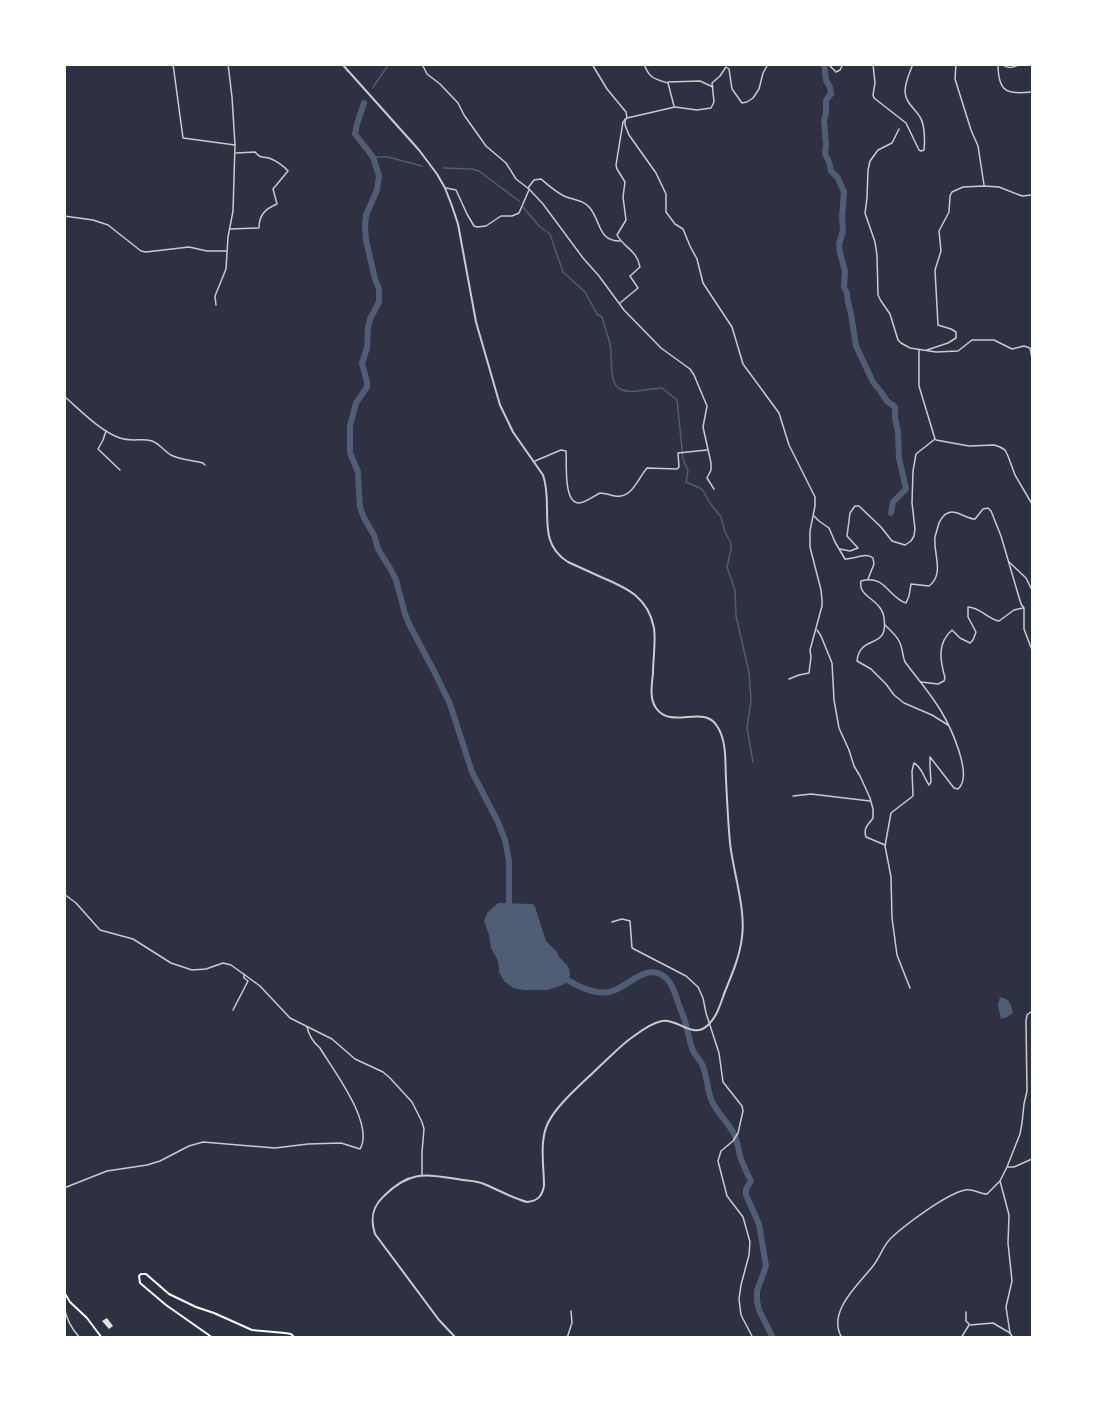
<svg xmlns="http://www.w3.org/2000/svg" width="1097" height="1402" viewBox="0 0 1097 1402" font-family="'Titillium Web',sans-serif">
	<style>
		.water { fill: #4f5d75 }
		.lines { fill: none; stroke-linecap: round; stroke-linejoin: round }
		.stream { stroke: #4f5d75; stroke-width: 1.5 }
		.river { stroke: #4f5d75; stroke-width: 6 }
		.building { fill: #e0e0e3 }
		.minor { stroke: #caccd0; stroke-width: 1.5 }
		.tertiary { stroke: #caccd0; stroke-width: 2 }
		.secondary { stroke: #fff; stroke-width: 2 }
	</style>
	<rect width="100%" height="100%" fill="#2d3142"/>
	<g class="water">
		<path d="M 498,903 L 533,904 L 535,907 L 546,941 L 557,952 L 559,957 L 567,965 L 569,969 L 570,975 L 565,984 L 548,990 L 524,990 L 513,988 L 504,981 L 499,972 L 498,961 L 491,948 L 489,935 L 484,921 L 487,913 Z"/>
		<path d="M 1000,997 C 1010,999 1011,1004 1013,1013 L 1007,1017 L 1001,1019 L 998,1005 Z"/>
	</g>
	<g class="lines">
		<g class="stream">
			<path d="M 373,87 L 389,64"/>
			<path d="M 373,157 L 388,157 L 422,166"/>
			<path d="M 443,168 L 472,169 L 479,171 L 519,201"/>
			<path d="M 523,207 L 539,226 L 550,234 L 563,272 L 585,292 L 597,314 L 602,317 C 604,326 608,335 610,344 C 613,356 608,383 620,389 C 631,395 650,388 662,388 L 677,400 L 683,459 L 688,471 L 686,482 L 702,489 L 710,503 L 721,517 L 725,532 L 731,543 L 731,549 L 727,567 L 735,590 L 736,616 L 749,672 L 751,700 L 747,728 L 753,762"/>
		</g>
		<g class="river">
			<path d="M 824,64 L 826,80 L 830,87 L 831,94 L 826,100 L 826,113 L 824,120 L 826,145 L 825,154 L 829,162 L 831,171 L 838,178 L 844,192 L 842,217 L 843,231 L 839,244 L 840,253 L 845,271 L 844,287 L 847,293 L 848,302 L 851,314 L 856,346 L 873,382 L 881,392 L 887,401 L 895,407 L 895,418 L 898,432 L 899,458 L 906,489 L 893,502 L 891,513"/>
			<path d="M 364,103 L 357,124 L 355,134 L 373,157 L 379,176 L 377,190 L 366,215 L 365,226 L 366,240 L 375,279 L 379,289 L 379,302 L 370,319 L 368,328 L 367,348 L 362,363 L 367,382 L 367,387 L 356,403 L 350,426 L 350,453 L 358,472 L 359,494 L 360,507 L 364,518 L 374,535 L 378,549 L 391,570 L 396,580 L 405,614 L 410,626 L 435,673 L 450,704 L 472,772 L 498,822 L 505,840 L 509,861 L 509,906 L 510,909"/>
			<path d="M 562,977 C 576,985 592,995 609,992 C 626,989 642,966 660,974 C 674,980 676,1000 682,1013 C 687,1024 688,1037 692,1048 C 694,1055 699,1058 702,1064 C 707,1075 707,1088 711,1099 C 715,1111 728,1122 734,1134 C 738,1141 738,1149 740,1156 C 743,1165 747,1173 751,1181 L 746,1189 L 746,1195 L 759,1224 L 766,1266 L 757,1291 L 757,1301 L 759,1310 L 773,1338"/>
		</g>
	</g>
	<path class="building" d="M 107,1318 L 113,1326 L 109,1329 L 102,1321 Z"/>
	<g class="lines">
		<g class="minor">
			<path d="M 173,64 L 183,138 L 235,145"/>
			<path d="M 422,64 L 427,74 L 440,84 L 458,103 L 464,115 L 486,146 L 506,163 L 516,179 L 529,189 L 543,204 L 583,258 L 599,276 L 624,310 L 661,348 L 690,369 L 694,375 L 707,406 L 703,427 L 711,463 L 711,470 L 707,478 L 714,489"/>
			<path d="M 592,64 L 607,89 L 626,112 L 627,118"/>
			<path d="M 644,64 C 649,78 654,79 668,83 L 674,106"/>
			<path d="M 828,64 L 836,72 L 840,70 L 843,64"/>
			<path d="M 873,64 L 875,83 L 873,95 L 874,98 L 906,123 L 919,150 L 921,151 L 924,150 C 925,141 925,125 920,117 C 915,108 906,104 905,92 C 905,82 909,74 913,64"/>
			<path d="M 956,64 L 955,79 L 971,130 L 978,146 L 984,185"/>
			<path d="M 998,64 C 998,93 1007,94 1032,92"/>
			<path d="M 1001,64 C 1008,69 1013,68 1020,64"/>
			<path d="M 668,82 L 700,81 L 713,87"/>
			<path d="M 625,119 L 625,125 L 629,135 L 656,173 L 666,194 L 666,212 L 675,224 L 683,229 L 690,246 L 697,259 L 703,283 L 732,327 L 743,364 L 779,413 L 789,445 L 815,497 L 815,506 L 810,531 L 810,547 L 821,590 L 822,600 L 822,606 L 810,650 L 811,657 L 809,673 L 799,675 L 789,679"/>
			<path d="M 899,129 L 892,143 L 878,150 L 870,161 L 868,170 L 867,198 L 865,213 L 875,242 L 877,255 L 878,295 L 881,301 L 890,314 L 898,340 L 901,343 L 910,348 L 936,352 L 958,351 L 972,340 L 994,340 L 1012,349 L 1024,346 L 1030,348 L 1032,358"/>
			<path d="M 446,188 L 456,190 L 467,214 L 474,226 L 477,227 L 486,226 L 501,216 L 512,216 L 519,213 L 529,190"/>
			<path d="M 528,188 L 534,180 L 541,179 C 548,185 556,192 564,196 C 573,200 584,200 590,208 C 601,222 598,241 620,241"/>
			<path d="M 64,216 L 93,220 L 108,225 L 141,251 L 146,252 L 189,247 L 207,251 L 226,251"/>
			<path d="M 230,229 L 259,228 C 259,215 265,209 277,204 L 273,189 L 288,171 C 284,166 275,160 269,158 C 261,156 261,159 255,152 L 236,153"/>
			<path d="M 620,303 L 638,288 L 630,276 L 640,267 C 637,250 624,248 617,235 L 626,220 L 623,197 L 625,182 L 617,169 L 616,165 L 623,122 L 627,118 L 675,107 L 697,110 L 711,108 L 714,102 L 712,83 L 720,76 L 726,67 L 729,69 L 732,89 L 742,103 L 747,102 L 753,98 L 759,89 L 763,73 L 768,64"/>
			<path d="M 216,305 L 215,296 L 226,269 L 228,237 L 233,211 L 235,145 L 232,97 L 228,64"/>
			<path d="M 919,350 L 919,386 L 935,439"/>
			<path d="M 927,350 L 948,343 L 956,338 L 956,332 L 951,329 L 938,325 L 935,270 L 941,251 L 939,231 L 949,212 L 950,196 L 952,192 L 963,187 L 984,186 L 999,187 L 1022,196 L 1032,195"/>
			<path d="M 64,396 C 79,409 101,432 120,438 C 130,442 142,438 152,441 C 160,444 164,451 171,455 C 180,460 192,460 203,463 L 205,465"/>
			<path d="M 106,431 L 103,440 L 98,449 L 120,470"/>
			<path d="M 936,440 L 969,446 L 994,445 L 1000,447 L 1005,450 L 1008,456 L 1015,475 L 1032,504"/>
			<path d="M 535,461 L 561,450 L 566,451 C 567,462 563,503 579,503 C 585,503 594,496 600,493 C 606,493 609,495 615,496 C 632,499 638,478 647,468 L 677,469 L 679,467 L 678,453 L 707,450"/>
			<path d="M 814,516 L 819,521 L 829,528 L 835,542 L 845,559 C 855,559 866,552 873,558 L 874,564 L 868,579"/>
			<path d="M 840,549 L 850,551 L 858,548 L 847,536 L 850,513 L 855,506 L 859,506 L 881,527 L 892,541 L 905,545 L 911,541 L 914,536 L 915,529 L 912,503 L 913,471 L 916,454 L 935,439"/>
			<path d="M 1009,562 L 1026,578 L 1032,590"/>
			<path d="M 885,625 C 890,630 896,635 899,641 C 903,648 902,655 905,662 C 917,678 931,694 941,711 C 950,726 974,776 958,789 L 954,788 L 930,757 L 930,766 L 931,782 L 929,785 C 924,778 922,767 914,763 L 912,771 L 913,796 L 891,813 L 885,846 L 891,877 L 892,918 L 897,955 L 910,988"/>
			<path d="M 817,630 L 821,636 L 832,663 L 834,700 L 839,728 L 849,750 L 854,766 L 860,776 L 870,798 L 873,809 L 873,818 C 868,825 863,828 866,837 L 885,845"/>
			<path d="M 921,682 L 938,684 L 944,681 L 945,678 C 940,660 937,643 952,630 L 960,638 L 970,643 L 973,640 L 976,632 L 968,617 L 968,607 C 980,607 987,619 999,621 L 1014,610 L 1023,608"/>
			<path d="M 948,725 L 932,715 L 904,703 L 894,695 L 886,684 L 871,669 L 857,661 C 860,633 889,651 884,618 C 882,599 857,597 861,581 C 885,574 888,597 906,603 L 909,596 L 911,584 L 929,586 C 945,574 933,553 935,537 C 936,533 938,527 939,523 C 941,519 944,514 948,513 C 956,509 966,519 975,519 L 983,509 L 988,508 L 991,511 L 1001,536 L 1021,604 L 1024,608 L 1024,629 L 1032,650"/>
			<path d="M 793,796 L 811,794 L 870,801"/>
			<path d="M 64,894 L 76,903 L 100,930 L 133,939 L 171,963 L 192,970 L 206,969 L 223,963 L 231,965 L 260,986 L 290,1018 L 332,1039 L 355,1059 L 383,1072 L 390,1078 L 412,1102 L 422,1122 L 424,1129 L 422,1152 L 422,1175"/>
			<path d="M 612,922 L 622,919 L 630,921 L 632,948 L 686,976 L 698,987 L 703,998 L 706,1013 L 719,1053 L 723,1082 L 742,1106 L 743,1111 L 738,1133 L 733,1141 L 721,1151 L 718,1161 L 727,1196 L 743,1217 L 750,1242 L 749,1255 L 741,1285 L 739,1299 L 741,1315 L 753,1338"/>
			<path d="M 233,1010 L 248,981 L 244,978 L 244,974"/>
			<path d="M 1008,1167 L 1014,1167 L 1032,1159"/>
			<path d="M 64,1188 L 107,1171 L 147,1165 L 160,1161 L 189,1146 L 203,1142 L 275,1148 L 308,1144 L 341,1143 L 360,1149 C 375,1124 333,1070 320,1048 C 313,1042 309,1036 307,1027"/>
			<path d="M 64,1307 C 67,1320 71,1328 80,1338"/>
			<path d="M 966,1312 L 966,1321 L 969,1324"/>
			<path d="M 970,1325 L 993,1323 L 1010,1333 L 1013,1338"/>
			<path d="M 1010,1333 L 1006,1307 L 1012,1281 L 1008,1243 L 1009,1215 L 1000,1181 L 1007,1167 L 1020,1134 L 1022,1123 L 1024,1104 L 1027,1091 L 1026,1021 L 1027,1015 L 1032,1011"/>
			<path d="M 567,1338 L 572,1323 L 571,1311"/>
			<path d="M 842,1338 C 826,1312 859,1284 873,1266 C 880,1257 883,1246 891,1238 C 905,1225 946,1194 965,1190 C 973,1188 979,1194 987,1194 L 1000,1181"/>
			<path d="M 961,1338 L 969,1325"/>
		</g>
		<path class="tertiary" d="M 342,64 L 419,150 L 437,174 L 445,188 L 452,206 L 458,224 L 476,322 L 500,405 L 513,432 L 543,475 C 554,506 535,542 568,562 C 579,567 590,572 601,577 C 627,588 648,597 654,628 C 656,642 653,658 653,673 C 652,684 649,698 656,708 C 671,730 704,704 717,726 C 727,741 725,762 726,779 C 727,800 728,821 730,843 C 733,871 746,909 742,937 C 740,955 733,972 726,989 C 721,1001 718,1016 708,1025 C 693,1040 678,1018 662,1021 C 652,1023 642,1030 634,1036 C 622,1044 611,1056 600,1066 C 585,1081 557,1104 548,1123 C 539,1141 544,1166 544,1186 C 542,1196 538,1201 527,1202 C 512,1198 499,1190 484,1184 C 476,1180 466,1181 457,1179 C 425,1174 409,1171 384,1196 C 372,1207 370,1219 375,1234 L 439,1320 L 456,1338"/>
		<g class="secondary">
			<path d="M 64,1292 L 70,1302 L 87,1318 L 102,1338"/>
			<path d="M 213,1338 L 166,1305 L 140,1283 L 139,1276 L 141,1274 L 146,1274 L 169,1294 L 196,1307 L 214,1313 L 252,1330 L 285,1333 L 291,1334 L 295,1338"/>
		</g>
	</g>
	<rect width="1097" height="1402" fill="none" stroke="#ffffff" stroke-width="132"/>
</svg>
